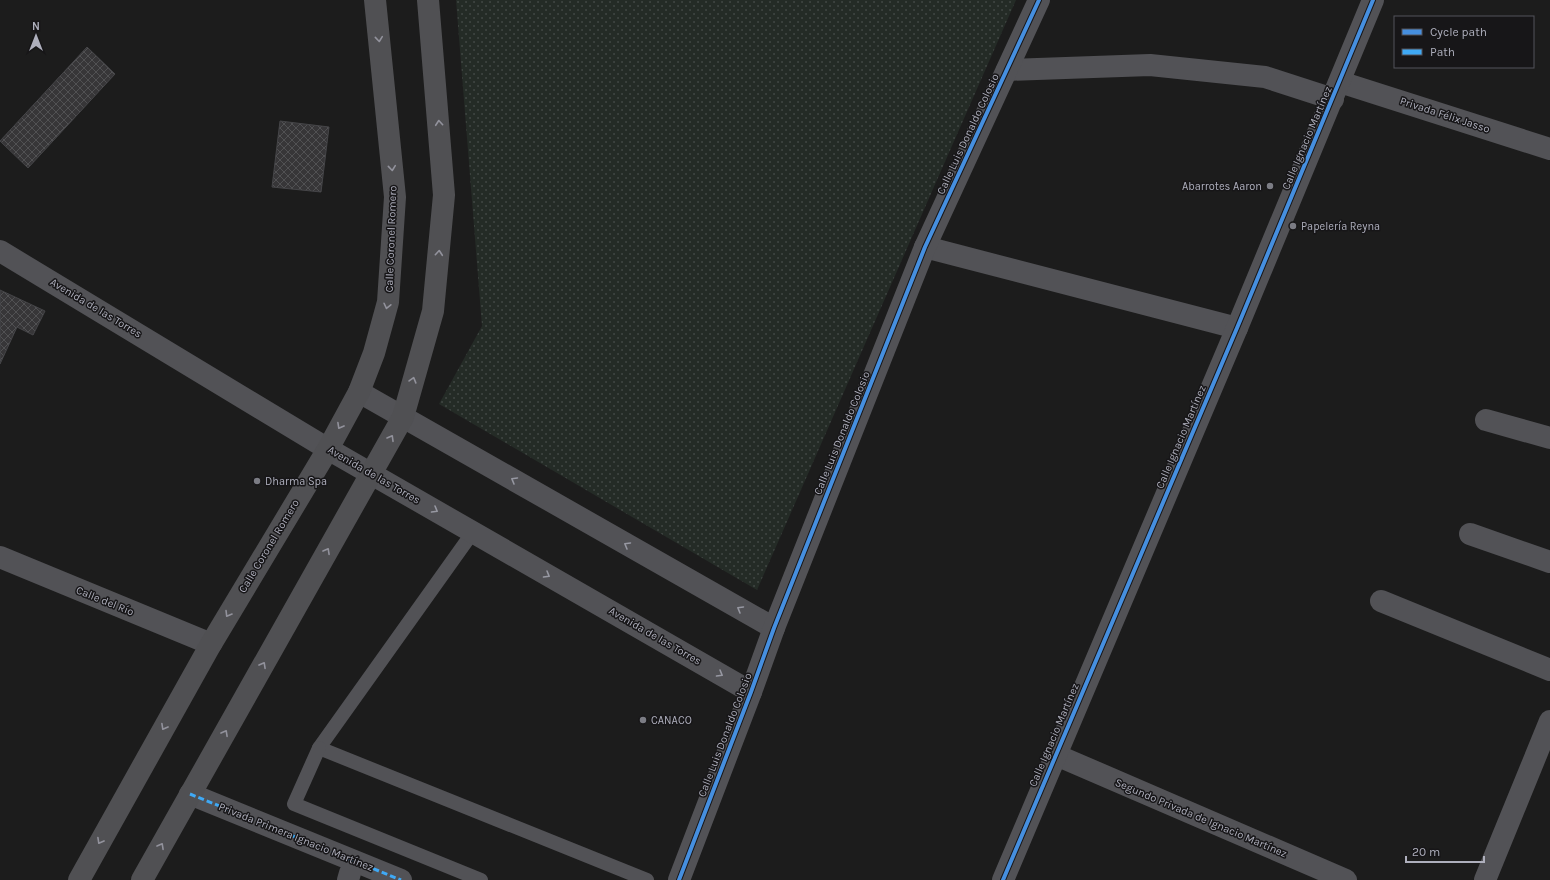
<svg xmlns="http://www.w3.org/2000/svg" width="1550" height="880" viewBox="0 0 1550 880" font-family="Karla,sans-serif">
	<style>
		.grass { fill: url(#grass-dots) }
		.building { fill: url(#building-cross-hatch); stroke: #454548 }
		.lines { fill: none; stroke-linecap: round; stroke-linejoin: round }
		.service { stroke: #525256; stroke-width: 14 }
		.pedestrian { stroke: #525256; stroke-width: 22 }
		.minor { stroke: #525256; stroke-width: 22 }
		.secondary { stroke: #505053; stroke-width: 22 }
		.quiet { stroke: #3fa9f5; stroke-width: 3; stroke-dasharray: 6 3; stroke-linecap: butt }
		.cycleway-casing { stroke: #171618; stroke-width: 6 }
		.cycleway { stroke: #468fdf; stroke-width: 4 }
		.oneway { stroke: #92929c }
		.oneway2 { stroke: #9798a2 }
		.poi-dot { fill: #7b7c84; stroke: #171618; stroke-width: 1.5 }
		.labels { text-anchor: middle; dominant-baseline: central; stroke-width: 3; stroke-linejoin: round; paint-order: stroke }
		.street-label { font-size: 11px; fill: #aeafbc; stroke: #171618 }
		.poi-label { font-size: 11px; fill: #aeafbc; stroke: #171618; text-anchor: start }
	</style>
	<defs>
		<pattern id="grass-dots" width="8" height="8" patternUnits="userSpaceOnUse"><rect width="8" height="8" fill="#242b26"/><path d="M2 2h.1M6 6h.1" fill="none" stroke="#414744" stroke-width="1.8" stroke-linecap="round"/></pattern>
		<pattern id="building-cross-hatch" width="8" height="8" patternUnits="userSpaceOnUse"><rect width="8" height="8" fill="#373638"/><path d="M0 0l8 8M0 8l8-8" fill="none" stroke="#515153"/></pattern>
	</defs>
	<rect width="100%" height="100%" fill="#1c1c1c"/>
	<path class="grass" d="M 456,0 L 1016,0 L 757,590 L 439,404 L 482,326 Z"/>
	<g class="building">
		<path d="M 87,47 L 115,74 L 28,168 L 0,141 Z"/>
		<path d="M 280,121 L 329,127 L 321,192 L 272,187 Z"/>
		<path d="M 0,290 L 45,311 L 33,335 L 17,327 L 0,364 Z"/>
	</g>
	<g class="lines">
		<g class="service">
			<path d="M 473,532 L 319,748 L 647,880"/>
			<path d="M 319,748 L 294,804 L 481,880"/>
		</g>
		<path class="pedestrian" d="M 190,794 L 401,880"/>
		<g class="minor">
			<path d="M 1007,70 L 1150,65 L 1265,77 L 1333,99"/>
			<path d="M 1340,82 L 1550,149"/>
			<path d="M 925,247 L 1237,328"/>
			<path d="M 0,251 L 328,449 L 751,692"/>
			<path d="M 359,392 L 774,628"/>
			<path d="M 1486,420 L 1550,438"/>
			<path d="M 1470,534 L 1550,562"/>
			<path d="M 0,557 L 211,644"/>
			<path d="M 1381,601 L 1550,670"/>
			<path d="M 1056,755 L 1346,880"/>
			<path d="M 348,880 L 350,873"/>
			<path d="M 679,880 L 751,692 L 774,628 L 925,247 L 1039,0"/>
			<path d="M 1003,880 L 1237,328 L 1373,0"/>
			<path d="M 1485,880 L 1550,721"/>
		</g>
		<g class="secondary">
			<path d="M 79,880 L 211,644 L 328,449 L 359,392 L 374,353 L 388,302 L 395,197 L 375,0"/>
			<path d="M 142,880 L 403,417 L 433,311 L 444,195 L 428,0"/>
		</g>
		<path class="quiet" d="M 190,794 L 401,880"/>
		<defs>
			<g id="cycleway">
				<path d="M 679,880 L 751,692 L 774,628 L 925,247 L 1039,0"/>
				<path d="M 1003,880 L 1237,328 L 1373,0"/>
			</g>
		</defs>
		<use href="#cycleway" class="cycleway-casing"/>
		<use href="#cycleway" class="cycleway"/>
	</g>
	<defs><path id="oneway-chevron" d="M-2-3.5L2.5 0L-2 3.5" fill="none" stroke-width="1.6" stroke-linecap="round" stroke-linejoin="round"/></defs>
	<g class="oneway">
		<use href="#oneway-chevron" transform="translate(379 39) rotate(84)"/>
		<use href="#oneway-chevron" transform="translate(439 123) rotate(-95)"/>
		<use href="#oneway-chevron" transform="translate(392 168) rotate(84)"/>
		<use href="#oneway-chevron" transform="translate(439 253) rotate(-85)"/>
		<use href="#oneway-chevron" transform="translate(387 306) rotate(103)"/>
		<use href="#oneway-chevron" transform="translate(413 380) rotate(-74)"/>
		<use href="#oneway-chevron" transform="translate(340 426) rotate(119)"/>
		<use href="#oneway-chevron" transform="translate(391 438) rotate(-60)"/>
		<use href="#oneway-chevron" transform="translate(327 551) rotate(-61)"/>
		<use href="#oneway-chevron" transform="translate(228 614) rotate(121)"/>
		<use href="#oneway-chevron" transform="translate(263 665) rotate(-61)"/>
		<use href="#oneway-chevron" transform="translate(164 727) rotate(119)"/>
		<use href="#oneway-chevron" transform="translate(225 733) rotate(-61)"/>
		<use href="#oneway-chevron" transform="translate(100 841) rotate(119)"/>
		<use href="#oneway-chevron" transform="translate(161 846) rotate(-61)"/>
	</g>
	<g class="oneway2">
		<use href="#oneway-chevron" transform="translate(514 480) rotate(-150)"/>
		<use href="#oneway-chevron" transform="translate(435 510) rotate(30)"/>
		<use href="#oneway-chevron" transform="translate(627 545) rotate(-150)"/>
		<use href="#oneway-chevron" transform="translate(547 575) rotate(30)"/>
		<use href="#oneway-chevron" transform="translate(740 609) rotate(-150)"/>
		<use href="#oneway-chevron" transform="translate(720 674) rotate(30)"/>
	</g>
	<g class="poi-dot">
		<circle cx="1270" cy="186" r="4"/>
		<circle cx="1293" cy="226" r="4"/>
		<circle cx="257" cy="481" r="4"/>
		<circle cx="643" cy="720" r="4"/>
	</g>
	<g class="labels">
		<g class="street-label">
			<text transform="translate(1445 115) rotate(18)">Privada Félix Jasso</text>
			<text transform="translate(968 134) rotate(-65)">Calle Luis Donaldo Colosio</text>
			<text transform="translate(1307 138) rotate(-67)">Calle Ignacio Martínez</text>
			<text transform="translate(391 239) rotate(-88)">Calle Coronel Romero</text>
			<text transform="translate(96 308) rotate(31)">Avenida de las Torres</text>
			<text transform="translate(842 433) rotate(-68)">Calle Luis Donaldo Colosio</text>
			<text transform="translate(1181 437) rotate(-67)">Calle Ignacio Martínez</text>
			<text transform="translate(374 475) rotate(30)">Avenida de las Torres</text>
			<text transform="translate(269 546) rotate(-59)">Calle Coronel Romero</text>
			<text transform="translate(105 601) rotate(22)">Calle del Río</text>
			<text transform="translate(655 636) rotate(30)">Avenida de las Torres</text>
			<text transform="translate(725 735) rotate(-69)">Calle Luis Donaldo Colosio</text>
			<text transform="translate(1054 735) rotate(-67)">Calle Ignacio Martínez</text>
			<text transform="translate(1201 818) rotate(23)">Segundo Privada de Ignacio Martínez</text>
			<text transform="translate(296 837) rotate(22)">Privada Primera Ignacio Martínez</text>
		</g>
		<g class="poi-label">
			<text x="1262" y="186" text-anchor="end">Abarrotes Aaron</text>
			<text x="1301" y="226">Papelería Reyna</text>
			<text x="265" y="481">Dharma Spa</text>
			<text x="651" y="720">CANACO</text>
		</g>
	</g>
	<rect x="1394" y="16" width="140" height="52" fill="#171618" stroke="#53535a"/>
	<rect x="1402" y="29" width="20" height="6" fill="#468fdf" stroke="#53535a"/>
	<text x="1430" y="36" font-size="12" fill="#aeafbc">Cycle path</text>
	<rect x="1402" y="49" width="20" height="6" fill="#3fa9f5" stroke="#53535a"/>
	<text x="1430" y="56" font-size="12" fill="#aeafbc">Path</text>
	<g transform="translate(36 36)" stroke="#171618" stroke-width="3" paint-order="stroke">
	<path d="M0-3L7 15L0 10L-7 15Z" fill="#aeafbc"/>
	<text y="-6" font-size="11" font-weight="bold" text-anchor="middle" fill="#aeafbc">N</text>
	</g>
	<path d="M1406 856v6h78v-6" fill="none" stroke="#aeafbc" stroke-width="2"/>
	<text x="1412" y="856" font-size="12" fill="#aeafbc" stroke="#171618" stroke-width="3" paint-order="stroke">20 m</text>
</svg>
